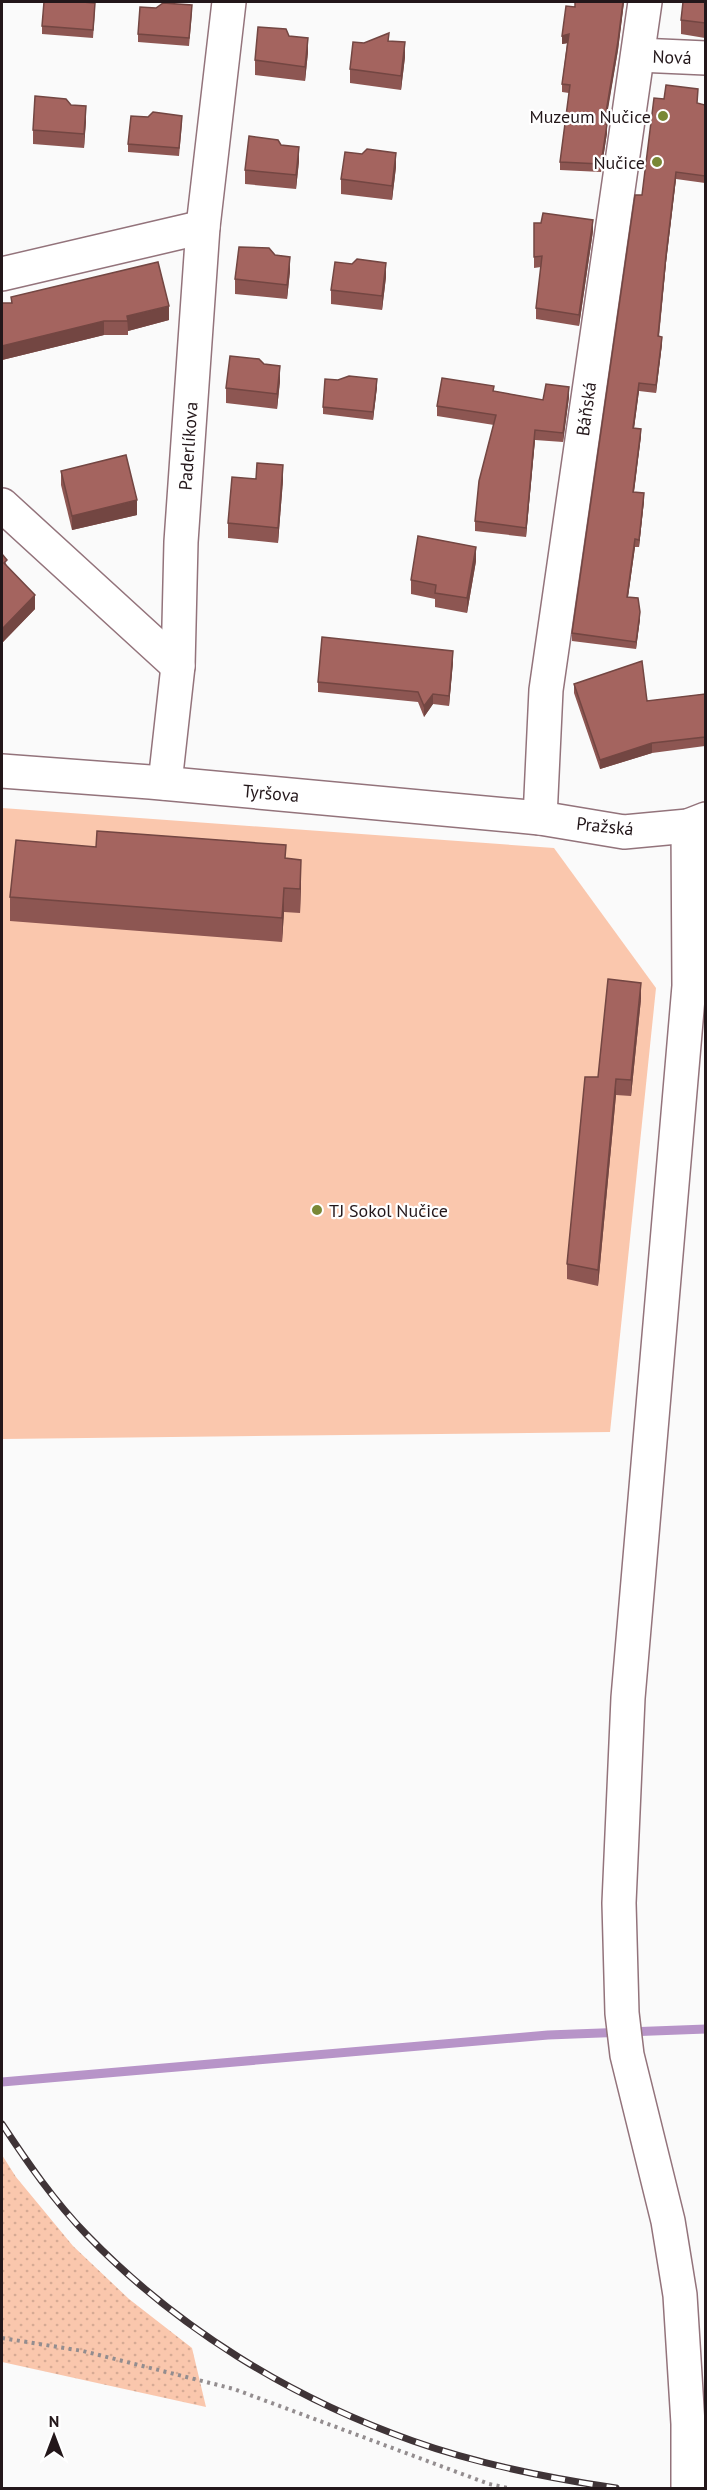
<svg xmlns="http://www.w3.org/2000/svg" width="707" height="2490" viewBox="0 0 707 2490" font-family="'PT Sans',sans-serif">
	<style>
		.grass { fill: url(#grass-dots) }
		.pitch { fill: #fac7ad }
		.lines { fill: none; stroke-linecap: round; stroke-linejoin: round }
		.stream { stroke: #b794c8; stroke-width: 9 }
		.minor-casing { stroke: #93737b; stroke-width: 36 }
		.path { stroke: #938d8f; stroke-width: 4; stroke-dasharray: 3 4.5; stroke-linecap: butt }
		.minor { stroke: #fff; stroke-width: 33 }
		.rail-casing { stroke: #3f3437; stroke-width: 7 }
		.rail { stroke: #fff; stroke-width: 4.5; stroke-dasharray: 14; stroke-linecap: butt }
		.wall { fill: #8d5652 }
		.shaded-wall { fill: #734642 }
		.building { fill: #a4645f; stroke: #734642; stroke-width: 1.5 }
		.poi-dot { fill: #798836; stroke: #fff; stroke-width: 2 }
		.labels { text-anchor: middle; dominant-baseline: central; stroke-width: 4.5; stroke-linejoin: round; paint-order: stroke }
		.street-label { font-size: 18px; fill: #23171a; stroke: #fff }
		.poi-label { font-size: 18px; fill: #23171a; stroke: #fff; text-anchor: end }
	</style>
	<defs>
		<pattern id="grass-dots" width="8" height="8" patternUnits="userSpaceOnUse" patternTransform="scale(1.5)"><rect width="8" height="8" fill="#fac7ad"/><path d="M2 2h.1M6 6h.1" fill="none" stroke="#d6aa94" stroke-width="1.8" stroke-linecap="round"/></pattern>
	</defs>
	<rect width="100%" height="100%" fill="#fafafa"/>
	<path class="grass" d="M 2,2155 L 16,2177 L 73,2246 L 129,2299 L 192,2348 L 206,2407 L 2,2362 Z"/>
	<path class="pitch" d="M 2,808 L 554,848 L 656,988 L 610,1432 L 2,1439 Z"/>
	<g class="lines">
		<path class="stream" d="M 2,2082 L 548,2035 L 706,2029"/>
		<defs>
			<g id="minor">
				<path d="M 638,55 L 706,58"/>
				<path d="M 2,274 L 203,227"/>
				<path d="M 2,505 L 178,666"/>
				<path d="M 2,771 L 150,782 L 540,818 L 624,832 L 688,826 L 706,819"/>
				<path d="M 165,783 L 178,666 L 181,542 L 203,227 L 229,2"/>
				<path d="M 540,818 L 546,690 L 645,2"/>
				<path d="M 688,2488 L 688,2424 L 680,2295 L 668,2221 L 627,2055 L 622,2013 L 619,1903 L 628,1698 L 689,986 L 688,826"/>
			</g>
		</defs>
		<use href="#minor" class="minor-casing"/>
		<path class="path" d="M 2,2338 L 83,2351 L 234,2389 L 489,2484 L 508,2488"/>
		<use href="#minor" class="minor"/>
		<defs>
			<path id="rail" d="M 2,2124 C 27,2162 54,2201 87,2235 C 177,2328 291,2398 413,2441 C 478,2464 548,2478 616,2488"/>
		</defs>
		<use href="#rail" class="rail-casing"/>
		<use href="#rail" class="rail"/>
	</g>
	<g class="wall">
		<path d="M 575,2 L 624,2 L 618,50 L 605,124 L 607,133 L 601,172 L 560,170 L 560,162 L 569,93 L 562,92 L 562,84 L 567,43 L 562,44 L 575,7 Z"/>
		<path d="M 705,2 L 705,38 L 681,34 L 681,20 Z"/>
		<path d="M 95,10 L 93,38 L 42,34 L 42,26 Z"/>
		<path d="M 192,13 L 189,46 L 138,42 L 138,34 Z"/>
		<path d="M 289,36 L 308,52 L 305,81 L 255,75 L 255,60 Z"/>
		<path d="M 389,41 L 405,57 L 401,90 L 350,83 L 350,69 L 364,43 Z"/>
		<path d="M 664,99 L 705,105 L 705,183 L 676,179 L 666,263 L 659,337 L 662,344 L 656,393 L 639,391 L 634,428 L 641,436 L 634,492 L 644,501 L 639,547 L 635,547 L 628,597 L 640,619 L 636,649 L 572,641 L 572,633 L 642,195 Z"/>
		<path d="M 86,120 L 84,148 L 33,144 L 33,130 Z"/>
		<path d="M 182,123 L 179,156 L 128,152 L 128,144 Z"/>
		<path d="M 281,145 L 299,161 L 296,189 L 245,184 L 245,170 Z"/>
		<path d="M 396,167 L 392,200 L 341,194 L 341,179 Z"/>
		<path d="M 534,223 L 593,231 L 579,326 L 536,319 L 536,308 L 541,267 L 534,268 Z"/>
		<path d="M 290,271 L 287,299 L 235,294 L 235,279 Z"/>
		<path d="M 386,277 L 382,310 L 331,304 L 331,290 Z"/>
		<path d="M 11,297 L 169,320 L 128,331 L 128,335 L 104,335 L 2,360 L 2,366 L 2,303 L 11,303 Z"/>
		<path d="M 280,381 L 277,409 L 226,403 L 226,388 Z"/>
		<path d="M 377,387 L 373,420 L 323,414 L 323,407 Z"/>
		<path d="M 494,391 L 543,400 L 569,397 L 563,442 L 535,440 L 526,537 L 475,531 L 475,521 L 494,425 L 437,416 L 437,406 Z"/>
		<path d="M 61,471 L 137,515 L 72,530 L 61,485 Z"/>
		<path d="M 256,479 L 283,480 L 278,543 L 228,538 L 228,523 Z"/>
		<path d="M 2,554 L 7,566 L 35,609 L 3,642 L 2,641 Z"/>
		<path d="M 476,561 L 467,613 L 435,607 L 435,599 L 411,594 L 411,580 Z"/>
		<path d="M 453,662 L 449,706 L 433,704 L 424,717 L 418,702 L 318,692 L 318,682 Z"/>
		<path d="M 574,684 L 647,701 L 705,694 L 705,746 L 652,753 L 600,769 L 574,693 Z"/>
		<path d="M 96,847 L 286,858 L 301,884 L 300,913 L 284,912 L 282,942 L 10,921 L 10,897 Z"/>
		<path d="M 641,999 L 631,1096 L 616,1095 L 598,1286 L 567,1279 L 567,1264 L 598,1077 Z"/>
	</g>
	<g class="shaded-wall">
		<path d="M 623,2 L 624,2 L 618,50 L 604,133 L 604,124 Z"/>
		<path d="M 569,34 L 569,43 L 562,44 L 562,36 Z"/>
		<path d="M 308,38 L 308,52 L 305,81 L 305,67 Z"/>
		<path d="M 405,42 L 405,57 L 401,90 L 401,76 Z"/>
		<path d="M 86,106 L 86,120 L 84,148 L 84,134 Z"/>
		<path d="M 607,124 L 607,133 L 601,172 L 601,164 Z"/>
		<path d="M 299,147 L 299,161 L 296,189 L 296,175 Z"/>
		<path d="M 396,153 L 396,167 L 392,200 L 392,186 Z"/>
		<path d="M 676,172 L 676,179 L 666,263 L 658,344 L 666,255 Z"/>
		<path d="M 593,220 L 593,231 L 579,326 L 579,315 Z"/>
		<path d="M 290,257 L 290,271 L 287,299 L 287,285 Z"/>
		<path d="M 386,263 L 386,277 L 382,310 L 382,296 Z"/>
		<path d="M 169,306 L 169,320 L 128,331 L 127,316 Z"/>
		<path d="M 104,321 L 104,335 L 2,360 L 2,346 Z"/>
		<path d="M 662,337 L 662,344 L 656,393 L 656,385 Z"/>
		<path d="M 280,366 L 280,381 L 277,409 L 277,394 Z"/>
		<path d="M 377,379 L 377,387 L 373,420 L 373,412 Z"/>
		<path d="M 639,383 L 639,391 L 633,436 L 633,428 Z"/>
		<path d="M 569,387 L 569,397 L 563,442 L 563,433 Z"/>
		<path d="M 641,429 L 641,436 L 633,499 L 633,492 Z"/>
		<path d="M 535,430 L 535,440 L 526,537 L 526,528 Z"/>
		<path d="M 283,465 L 283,480 L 278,543 L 278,528 Z"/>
		<path d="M 644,493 L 644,501 L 639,547 L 639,540 Z"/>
		<path d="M 137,500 L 137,515 L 72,530 L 72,516 Z"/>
		<path d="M 635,539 L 635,547 L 627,604 L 627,597 Z"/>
		<path d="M 476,547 L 476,561 L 467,613 L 467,598 Z"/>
		<path d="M 35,595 L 35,609 L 3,642 L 3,628 Z"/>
		<path d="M 640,612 L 640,619 L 636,649 L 636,642 Z"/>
		<path d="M 453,651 L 453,662 L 449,706 L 449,696 Z"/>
		<path d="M 433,694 L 433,704 L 424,717 L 424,706 Z"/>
		<path d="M 652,743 L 652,753 L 600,769 L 600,760 Z"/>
		<path d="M 301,860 L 301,884 L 300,913 L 300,889 Z"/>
		<path d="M 284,888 L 284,912 L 282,942 L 282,918 Z"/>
		<path d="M 641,983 L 641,999 L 631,1096 L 631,1080 Z"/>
		<path d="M 616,1079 L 616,1095 L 598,1286 L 598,1270 Z"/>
	</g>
	<g class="building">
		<path d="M 44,2 L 82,2 L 95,3 L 93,30 L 42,26 Z"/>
		<path d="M 575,2 L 623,2 L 618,41 L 604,124 L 607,124 L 601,164 L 560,162 L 570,85 L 562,84 L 569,34 L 562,36 L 566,6 L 575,7 Z"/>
		<path d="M 683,2 L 705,2 L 705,23 L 681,20 Z"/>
		<path d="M 163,3 L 192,5 L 189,38 L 138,34 L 140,7 L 156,8 Z"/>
		<path d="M 258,27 L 286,29 L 289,36 L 308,38 L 305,67 L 255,60 Z"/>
		<path d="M 389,33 L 388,41 L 405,42 L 401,76 L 350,69 L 353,42 L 364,43 Z"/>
		<path d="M 666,85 L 698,89 L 697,103 L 705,105 L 705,176 L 676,172 L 666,255 L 658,336 L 662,337 L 656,385 L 639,383 L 633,428 L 641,429 L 633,492 L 644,493 L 639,540 L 635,539 L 627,597 L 638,598 L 640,612 L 636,642 L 572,633 L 635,195 L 642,195 L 654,98 L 664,99 Z"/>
		<path d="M 35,96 L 66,99 L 71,105 L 86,106 L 84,134 L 33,130 Z"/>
		<path d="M 153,112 L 182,116 L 179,148 L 128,144 L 131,116 L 148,117 Z"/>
		<path d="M 249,136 L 278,140 L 281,145 L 299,147 L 296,175 L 245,170 Z"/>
		<path d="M 367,149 L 396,153 L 392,186 L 341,179 L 345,152 L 362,154 Z"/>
		<path d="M 543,213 L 593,220 L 579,315 L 536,308 L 542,256 L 534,257 L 534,223 L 541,223 Z"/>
		<path d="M 239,247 L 269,248 L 275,255 L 290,257 L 287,285 L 235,279 Z"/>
		<path d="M 357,259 L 386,263 L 382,296 L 331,290 L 335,262 L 352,264 Z"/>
		<path d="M 158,262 L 169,306 L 127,316 L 128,321 L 104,321 L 2,346 L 2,303 L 12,303 L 11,297 Z"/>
		<path d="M 230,356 L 259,359 L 264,364 L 280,366 L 277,394 L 226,388 Z"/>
		<path d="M 349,376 L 377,379 L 373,412 L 323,407 L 325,379 L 338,380 Z"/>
		<path d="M 442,378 L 494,386 L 493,391 L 543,400 L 546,384 L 569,387 L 563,433 L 535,430 L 526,528 L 475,521 L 479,481 L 496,415 L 437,406 Z"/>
		<path d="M 126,455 L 137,500 L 72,516 L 61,471 Z"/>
		<path d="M 257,463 L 283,465 L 278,528 L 228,523 L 232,477 L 256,479 Z"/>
		<path d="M 418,536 L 476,547 L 467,598 L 435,593 L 436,585 L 411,580 Z"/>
		<path d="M 2,554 L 7,560 L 4,563 L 35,595 L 3,628 L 2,627 Z"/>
		<path d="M 322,637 L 453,651 L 449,696 L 433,694 L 424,706 L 418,692 L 318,682 Z"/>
		<path d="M 642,661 L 647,701 L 705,694 L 705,737 L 652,743 L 600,760 L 574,684 Z"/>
		<path d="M 97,831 L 286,845 L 285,858 L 301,860 L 300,889 L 284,888 L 282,918 L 10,897 L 16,840 L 96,847 Z"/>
		<path d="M 608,979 L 641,983 L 631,1080 L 616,1079 L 598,1270 L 567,1264 L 585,1077 L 598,1077 Z"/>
	</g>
	<g class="poi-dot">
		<circle cx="663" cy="116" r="6"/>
		<circle cx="657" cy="162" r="6"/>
		<circle cx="317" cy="1210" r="6"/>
	</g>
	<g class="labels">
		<g class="street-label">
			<text transform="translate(672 57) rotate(2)">Nová</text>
			<text transform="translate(586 409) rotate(-82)">Báňská</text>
			<text transform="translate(188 446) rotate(-86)">Paderlíkova</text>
			<text transform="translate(271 793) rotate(5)">Tyršova</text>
			<text transform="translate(605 826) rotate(6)">Pražská</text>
		</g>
		<g class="poi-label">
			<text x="651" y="116">Muzeum Nučice</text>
			<text x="645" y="162">Nučice</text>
			<text x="329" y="1210" text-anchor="start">TJ Sokol Nučice</text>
		</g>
	</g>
	<rect width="707" height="2490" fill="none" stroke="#23171a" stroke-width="6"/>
	<g transform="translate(54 2436)" stroke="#ffffff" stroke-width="4.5" paint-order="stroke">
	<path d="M0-4.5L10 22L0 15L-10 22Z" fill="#23171a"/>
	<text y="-9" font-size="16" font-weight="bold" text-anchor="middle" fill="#23171a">N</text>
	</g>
</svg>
